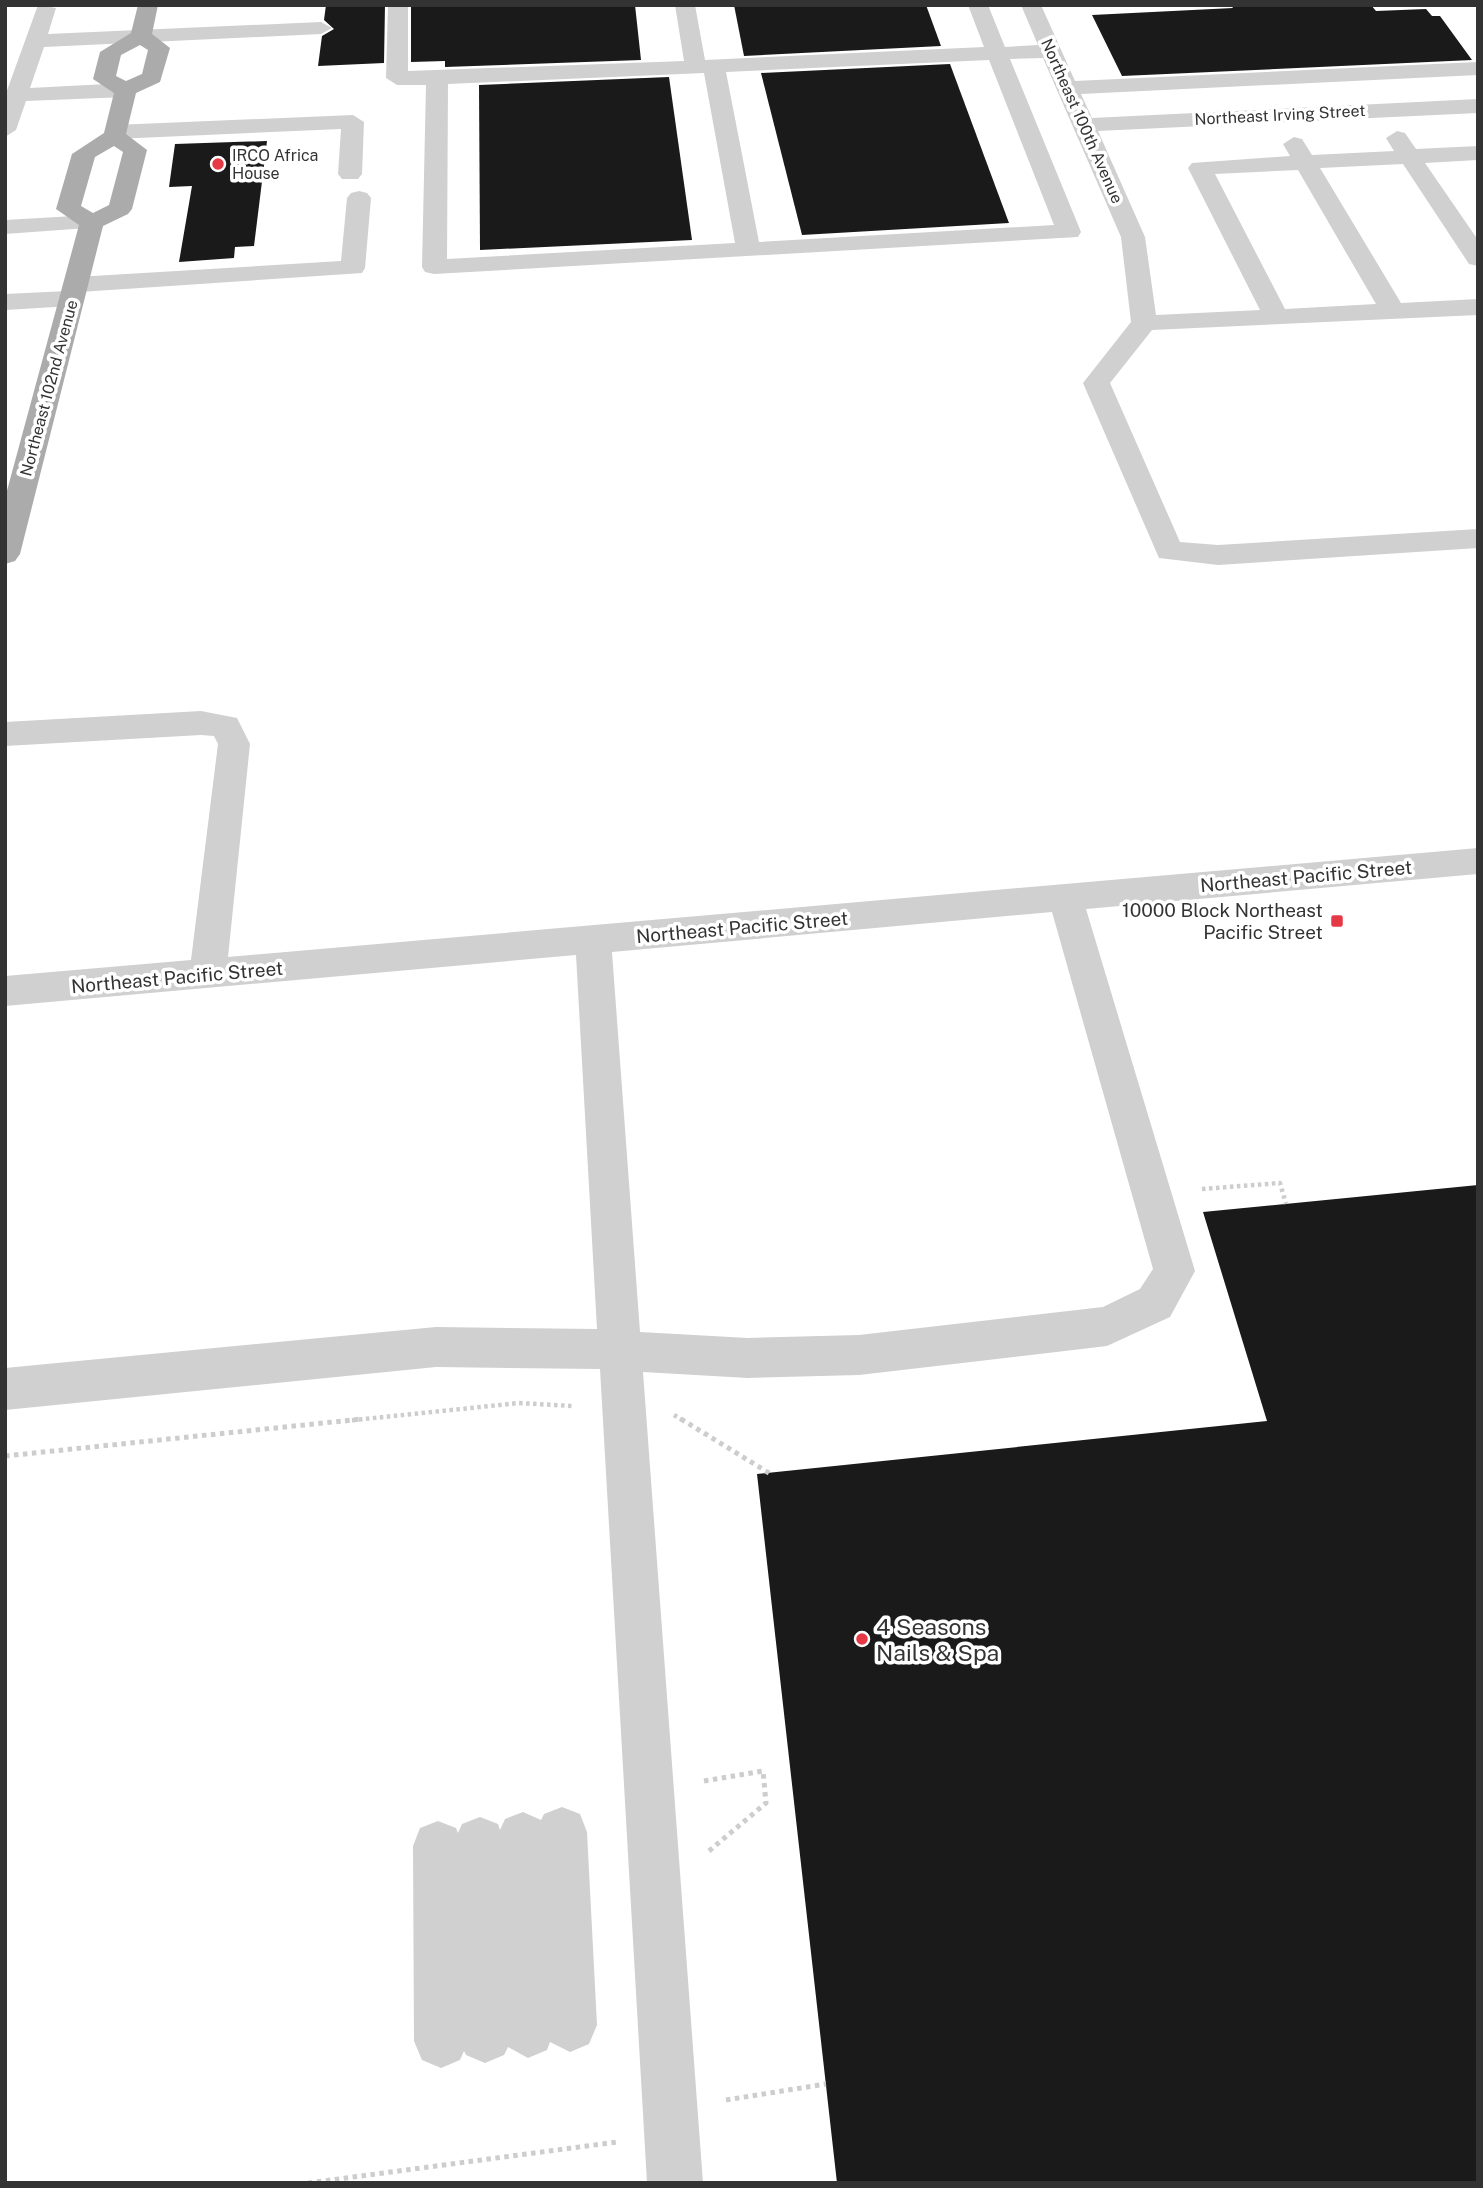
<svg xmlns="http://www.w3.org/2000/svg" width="1483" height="2188" viewBox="0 0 1483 2188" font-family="'Public Sans',sans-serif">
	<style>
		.building { fill: #1a1a1a }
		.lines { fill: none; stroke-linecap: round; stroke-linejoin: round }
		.path-far1 { stroke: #cdcdcd; stroke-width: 4.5; stroke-dasharray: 3.5 3.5; stroke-linecap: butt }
		.path { stroke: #cdcdcd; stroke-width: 5; stroke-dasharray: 4.5 4.5; stroke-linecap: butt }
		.minor { fill: #d0d0d0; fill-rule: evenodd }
		.major { fill: #ababab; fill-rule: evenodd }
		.poi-dot { fill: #e63946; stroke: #fff; stroke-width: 2.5 }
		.labels { text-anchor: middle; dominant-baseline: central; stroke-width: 7; stroke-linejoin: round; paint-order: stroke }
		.far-street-label { font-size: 16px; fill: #333; stroke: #fff }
		.far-poi-label { font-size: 16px; fill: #333; stroke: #fff; text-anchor: start }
		.street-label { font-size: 19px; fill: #333; stroke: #fff }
		.poi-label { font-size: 19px; fill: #333; stroke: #fff; text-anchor: end }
		.near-poi-label { font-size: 23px; fill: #333; stroke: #fff; text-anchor: start }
	</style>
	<rect width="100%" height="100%" fill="#fff"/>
	<g class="building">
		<path d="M 326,5 L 385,5 L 384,63 L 318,66 L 322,36 L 334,29 L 324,20 Z"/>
		<path d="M 411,5 L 635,5 L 641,60 L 445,67 L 445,61 L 411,62 Z"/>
		<path d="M 734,5 L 926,5 L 941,46 L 744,56 Z"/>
		<path d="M 1231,5 L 1371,5 L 1376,11 L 1426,9 L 1432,16 L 1440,16 L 1472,60 L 1122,76 L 1092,15 L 1233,8 Z"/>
		<path d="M 950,64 L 1009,223 L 802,235 L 761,73 Z"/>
		<path d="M 669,77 L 692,240 L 480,250 L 479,85 Z"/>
		<path d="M 267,141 L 254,246 L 235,247 L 234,258 L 179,262 L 192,186 L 169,187 L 175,144 Z"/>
		<path d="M 1478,1185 L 1478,2183 L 837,2183 L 757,1474 L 1267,1421 L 1203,1212 Z"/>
	</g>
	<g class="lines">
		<g class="path-far1">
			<path d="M 1202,1189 L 1280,1183 L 1286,1204"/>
			<path d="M 674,1415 L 684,1421"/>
			<path d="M 345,1421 L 519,1403 L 572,1406"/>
		</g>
		<g class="path">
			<path d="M 681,1419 L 769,1473"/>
			<path d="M 5,1456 L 362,1419"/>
			<path d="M 704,1781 L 763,1771 L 766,1803 L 709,1851"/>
			<path d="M 726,2100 L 826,2084"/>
			<path d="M 308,2183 L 617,2142"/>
		</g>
		<g class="minor">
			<path d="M 38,5 L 56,8 L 48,34 L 321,22 L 332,28 L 321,34 L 44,47 L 30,88 L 126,83 L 137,90 L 126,97 L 26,101 L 16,130 L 5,137 L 5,96 Z"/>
			<path d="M 388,5 L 408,5 L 408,71 L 684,61 L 675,5 L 695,5 L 705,60 L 984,47 L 968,5 L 988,5 L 1005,47 L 1038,45 L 1021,5 L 1041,5 L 1075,81 L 1478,62 L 1478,75 L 1081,94 L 1092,118 L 1478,99 L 1478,113 L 1098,131 L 1145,237 L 1156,315 L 1260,310 L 1188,168 L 1192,163 L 1290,156 L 1283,144 L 1294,137 L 1302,139 L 1312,155 L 1394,151 L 1386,138 L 1397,131 L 1405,133 L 1416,149 L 1478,146 L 1478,160 L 1425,163 L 1478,240 L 1478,266 L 1469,264 L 1403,164 L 1320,168 L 1401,303 L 1478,299 L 1478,315 L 1152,330 L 1110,383 L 1180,542 L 1218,545 L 1478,529 L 1478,548 L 1218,565 L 1159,558 L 1083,383 L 1131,322 L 1121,237 L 1043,58 L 1010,59 L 1081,232 L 1078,237 L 434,274 L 425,272 L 422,267 L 426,85 L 397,85 L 386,78 ZM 989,60 L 1054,225 L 759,242 L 726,72 ZM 704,73 L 735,243 L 447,259 L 448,84 ZM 1298,170 L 1376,304 L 1285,309 L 1215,174 Z"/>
			<path d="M 353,115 L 364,122 L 362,174 L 358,179 L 342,179 L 338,174 L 341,129 L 115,139 L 104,132 L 115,125 Z"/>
			<path d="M 359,191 L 367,193 L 371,198 L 365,268 L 362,273 L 80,292 L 85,298 L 81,303 L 72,306 L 5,310 L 5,294 L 68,291 L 63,285 L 67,280 L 76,277 L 341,261 L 347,198 L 351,193 Z"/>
			<path d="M 92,215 L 101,217 L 104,222 L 101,227 L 5,234 L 5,220 Z"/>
			<path d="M 201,711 L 237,718 L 250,744 L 228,957 L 1478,848 L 1478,874 L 1086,909 L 1195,1271 L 1170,1317 L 1107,1346 L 859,1375 L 748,1378 L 643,1372 L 703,2183 L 647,2183 L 600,1369 L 436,1367 L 5,1410 L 5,1368 L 436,1327 L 597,1329 L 576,955 L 5,1006 L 5,976 L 191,960 L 218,744 L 214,736 L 201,735 L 5,746 L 5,722 ZM 1052,912 L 1153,1269 L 1140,1289 L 1103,1307 L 859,1335 L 748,1338 L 640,1332 L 612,952 Z"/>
			<path d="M 562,1807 L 580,1814 L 587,1832 L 597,2025 L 589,2044 L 570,2052 L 550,2042 L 547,2050 L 528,2058 L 508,2047 L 504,2055 L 485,2063 L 466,2055 L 464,2051 L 460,2060 L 441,2068 L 422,2060 L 414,2041 L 413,1846 L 420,1828 L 438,1821 L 456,1828 L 458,1833 L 462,1824 L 480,1817 L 498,1824 L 500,1830 L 505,1819 L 523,1812 L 541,1820 L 544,1814 Z"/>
		</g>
		<path class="major" d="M 138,5 L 158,5 L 152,34 L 170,48 L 160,82 L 136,93 L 126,134 L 147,150 L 132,209 L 128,214 L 103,226 L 20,554 L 15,561 L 5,564 L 5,498 L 79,225 L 56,209 L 72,154 L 104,133 L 114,93 L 93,79 L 100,52 L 131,33 ZM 140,45 L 148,50 L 142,74 L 126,81 L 116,76 L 121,55 ZM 114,146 L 123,152 L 109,205 L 93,213 L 81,206 L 95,157 Z"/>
	</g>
	<g class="poi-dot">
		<circle cx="218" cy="164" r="7"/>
		<rect x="1330" y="914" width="14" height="14" rx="3.5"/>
		<circle cx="862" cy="1639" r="7"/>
	</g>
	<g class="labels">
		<g class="far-street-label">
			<text transform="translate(1280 115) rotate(-3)">Northeast Irving Street</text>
			<text transform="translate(1082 121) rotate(66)">Northeast 100th Avenue</text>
			<text transform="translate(49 388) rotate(-75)">Northeast 102nd Avenue</text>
		</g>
		<g class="far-poi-label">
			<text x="232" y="155">IRCO Africa<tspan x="232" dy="18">House</tspan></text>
		</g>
		<g class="street-label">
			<text transform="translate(1306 876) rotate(-5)">Northeast Pacific Street</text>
			<text transform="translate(742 927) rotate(-5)">Northeast Pacific Street</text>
			<text transform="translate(177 977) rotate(-5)">Northeast Pacific Street</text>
		</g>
		<g class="poi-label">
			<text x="1323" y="910">10000 Block Northeast<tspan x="1323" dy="22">Pacific Street</tspan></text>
		</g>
		<g class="near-poi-label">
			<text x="876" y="1626">4 Seasons<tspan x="876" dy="26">Nails &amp; Spa</tspan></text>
		</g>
	</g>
	<rect width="1483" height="2188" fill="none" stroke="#333333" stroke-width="14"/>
</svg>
